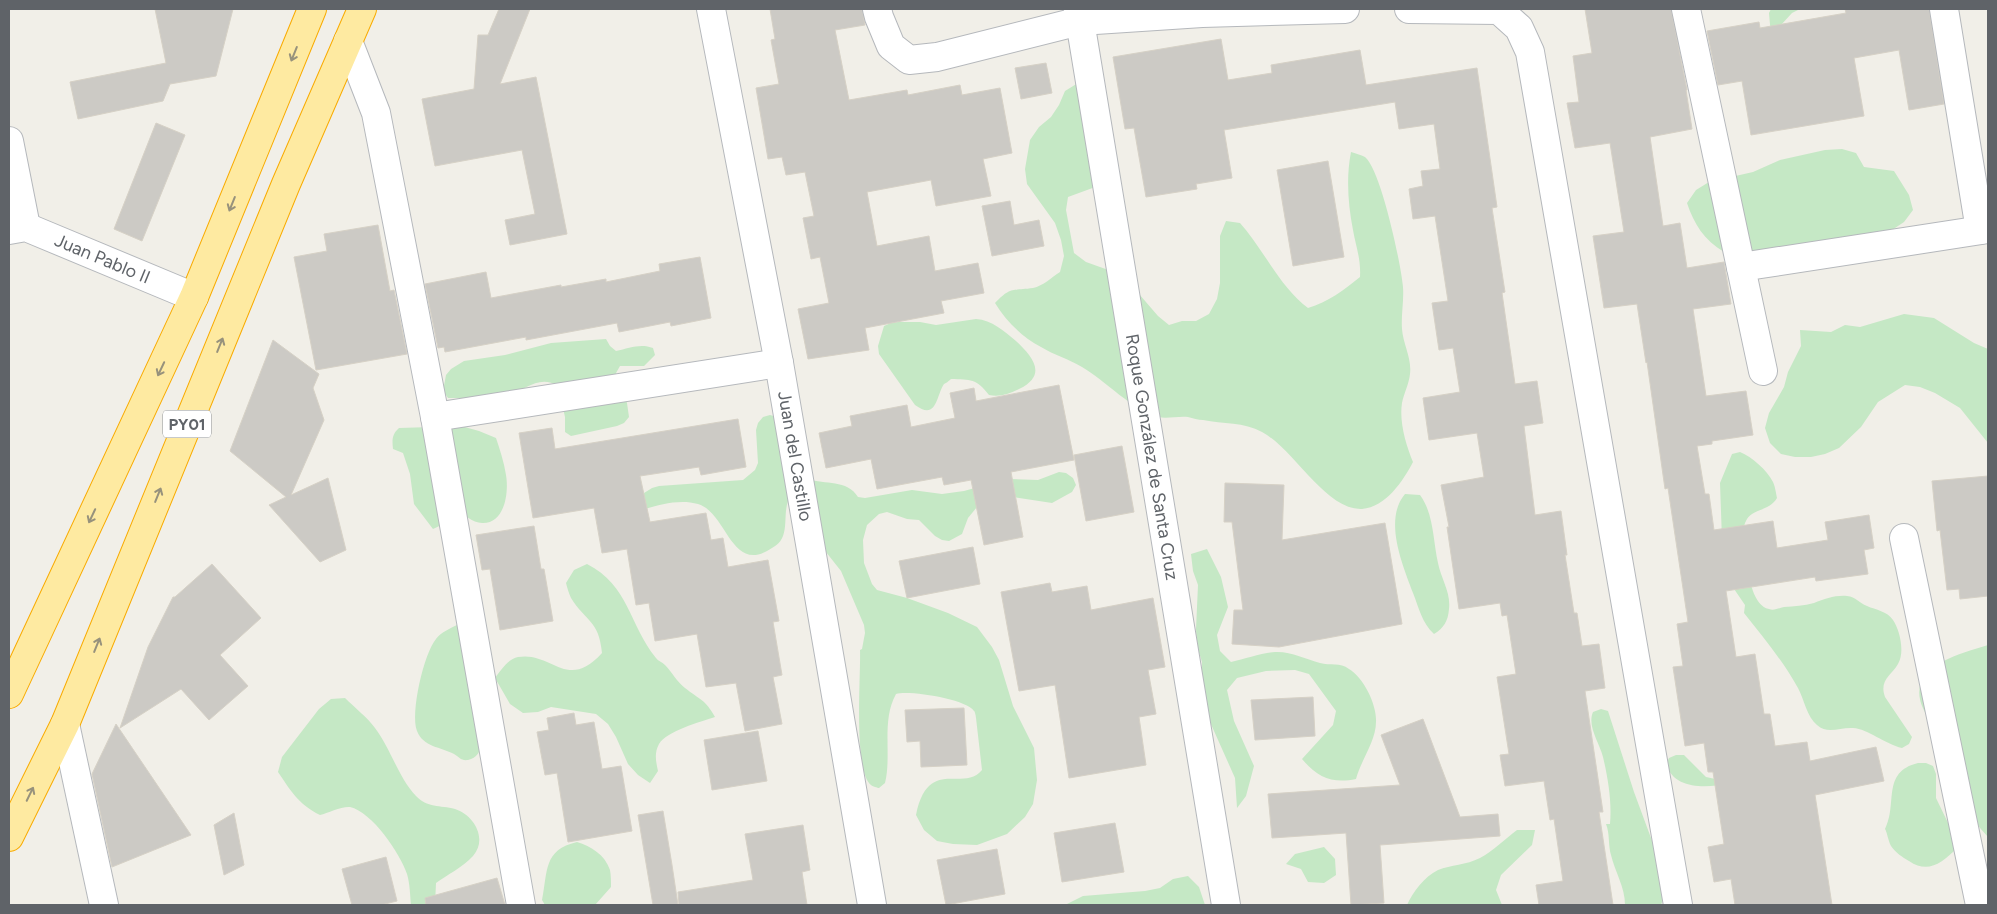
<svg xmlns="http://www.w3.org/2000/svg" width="1997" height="914" viewBox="0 0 1997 914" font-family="Figtree,sans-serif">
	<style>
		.green { fill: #c5e8c5 }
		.building { fill: #cccac5; stroke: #d6d1c6 }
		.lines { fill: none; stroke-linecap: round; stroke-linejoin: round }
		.minor-casing { stroke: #b5b8bc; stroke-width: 30 }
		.trunk-casing { stroke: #f9ab00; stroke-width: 30 }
		.minor { stroke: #fff; stroke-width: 28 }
		.trunk { stroke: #feeaa1; stroke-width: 28 }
		.oneway { stroke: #97927c }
		.labels { text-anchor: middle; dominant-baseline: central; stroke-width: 4.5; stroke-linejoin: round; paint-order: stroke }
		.shield { fill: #fff; stroke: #8f9295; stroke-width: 1 }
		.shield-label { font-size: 16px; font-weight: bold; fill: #5f6368 }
		.street-label { font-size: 18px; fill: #5f6368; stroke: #fff }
	</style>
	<rect width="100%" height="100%" fill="#f1efe8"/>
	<g class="green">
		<path d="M 1771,9 L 1800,9 L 1792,13 L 1771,36 L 1769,13 Z"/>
		<path d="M 1078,83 L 1098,186 L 1068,197 L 1066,210 L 1074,253 L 1086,262 L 1114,272 L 1127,280 L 1158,316 L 1169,325 L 1182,321 L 1196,321 L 1209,314 L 1217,299 L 1220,283 L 1220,236 L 1226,221 L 1240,223 C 1264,250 1279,286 1308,308 C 1328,302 1344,290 1360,277 C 1361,259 1356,247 1353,230 C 1348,205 1346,177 1351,152 C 1355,153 1361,155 1365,157 C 1381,170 1401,264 1403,287 C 1404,301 1401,315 1402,329 C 1403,344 1412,358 1410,374 C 1409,384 1404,393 1402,403 C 1399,422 1406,445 1413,462 C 1403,481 1386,507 1362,509 C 1326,511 1294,449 1262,432 C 1244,422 1223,424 1203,420 C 1198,420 1193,418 1188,417 C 1178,416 1167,419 1158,417 C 1133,411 1105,380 1082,367 C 1069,359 1054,355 1041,347 C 1022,337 1006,321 995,303 C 1011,286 1012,291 1033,288 C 1043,286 1052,277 1060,272 L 1064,256 L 1061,240 L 1055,223 L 1027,184 L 1025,169 L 1030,140 L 1039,127 L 1051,117 L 1059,105 L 1065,91 Z"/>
		<path d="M 1842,149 L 1856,153 L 1864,167 L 1894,171 L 1909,195 L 1913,210 L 1904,222 L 1892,230 L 1755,251 L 1739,249 L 1724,252 C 1704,240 1694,224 1687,203 L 1696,190 L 1709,182 L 1753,172 L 1780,160 L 1825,150 Z"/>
		<path d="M 1904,314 L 1934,318 L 1974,343 L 1988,349 L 1988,443 L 1960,408 L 1935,393 L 1920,387 L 1905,385 L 1878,402 L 1861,427 L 1839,448 L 1825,454 L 1811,457 L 1795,457 L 1781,454 L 1770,443 L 1765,428 L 1769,413 L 1784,387 L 1788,372 L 1801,346 L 1800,330 L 1831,332 L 1845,325 L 1860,327 Z"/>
		<path d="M 976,319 C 992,320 1004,331 1016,341 C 1033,357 1048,375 1019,389 C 1009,394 1000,397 989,395 C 976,378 971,380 951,379 C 950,380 945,384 944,384 C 936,396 937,421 915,405 L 879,354 L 878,346 L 884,326 L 891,323 L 898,322 L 920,322 L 936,325 Z"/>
		<path d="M 606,339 L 610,346 L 616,351 C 629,348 641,343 653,348 L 655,355 L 644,366 L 620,366 L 616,373 L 627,403 L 629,417 L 624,423 L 617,426 L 571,436 L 565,432 L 565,417 L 558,386 C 538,373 523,393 503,396 C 485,398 466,398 448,398 L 443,391 L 446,375 L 451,369 L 464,361 L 505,355 L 551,343 Z"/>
		<path d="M 770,415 L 777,417 L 808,479 C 825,485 847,479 858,497 L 865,498 L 912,490 L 942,494 L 964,491 L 1007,479 L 1038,480 L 1059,472 L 1066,473 L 1073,478 L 1076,485 L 1072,492 L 1052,503 L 1013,497 L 977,507 L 968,518 L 962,534 L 949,541 L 942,540 L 935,536 L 919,520 L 907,519 L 887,512 L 879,514 L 867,525 L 863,540 L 864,563 L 872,584 L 877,590 L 907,598 L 948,613 L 977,627 L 992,647 L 999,660 L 1013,706 L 1034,748 L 1037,780 L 1033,804 L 1025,817 L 1007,834 L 977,845 L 953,844 L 937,841 L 924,830 L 916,815 C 928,756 963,793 982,770 L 976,718 C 976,717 975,711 974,711 C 966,699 909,690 896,694 C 881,721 892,755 885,783 L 879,788 C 878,788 872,786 871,785 C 853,771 861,675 860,650 L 862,649 L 865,633 L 864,625 L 841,571 L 822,547 L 795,503 L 788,501 C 784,513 787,525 783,536 C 780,544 774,547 767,551 C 731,571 726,512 698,504 C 681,499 661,504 645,509 L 633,500 L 652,488 L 659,486 L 743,480 L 755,470 L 758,463 L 756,430 L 758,423 L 763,417 Z"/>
		<path d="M 454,424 L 479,431 L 496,438 C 500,450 504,462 506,475 C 509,492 505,524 482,523 C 473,523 462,513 455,509 C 449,518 444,525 433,529 L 414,504 L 410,474 L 403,453 L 393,449 C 392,440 392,434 399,428 L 431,427 Z"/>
		<path d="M 1740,452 C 1752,457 1767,470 1773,482 C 1775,486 1776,493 1777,498 C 1769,511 1753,509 1747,519 C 1739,532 1745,550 1747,564 C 1749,577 1753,606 1769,609 C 1774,611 1779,608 1784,607 C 1794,606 1804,606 1814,603 C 1825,599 1835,595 1847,596 C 1856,597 1859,603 1867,606 C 1876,610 1887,611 1893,620 C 1900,630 1905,653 1898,664 C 1891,676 1879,680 1885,697 L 1912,737 L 1909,744 L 1902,748 C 1885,744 1868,729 1853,728 C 1840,727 1828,735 1817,725 C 1807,717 1804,699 1798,688 C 1783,661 1763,637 1744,613 L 1745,605 L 1732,586 L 1722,540 L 1720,483 L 1732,454 Z"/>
		<path d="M 1405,494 L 1420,495 C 1434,514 1433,541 1438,563 C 1441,579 1451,592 1449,609 C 1448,621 1444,628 1434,634 C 1422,623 1419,608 1413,593 C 1403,566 1383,520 1405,494 Z"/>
		<path d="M 1207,549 L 1221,577 L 1228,607 L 1217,635 L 1220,651 L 1231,662 C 1245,659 1261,653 1275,652 C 1290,651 1306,659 1320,663 C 1330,666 1340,662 1349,669 C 1364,678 1377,705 1376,722 C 1376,741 1361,760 1356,779 C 1332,784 1317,777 1302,759 L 1333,725 L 1336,711 L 1309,674 L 1295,670 L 1266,671 L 1237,678 L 1227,690 L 1234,721 L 1254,766 L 1246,796 L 1237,808 L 1235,778 L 1210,722 L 1202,677 L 1202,662 L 1197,646 L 1196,629 L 1198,585 L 1193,571 L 1191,554 Z"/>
		<path d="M 587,564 C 629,585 629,625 656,658 C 658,661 662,662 665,665 C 672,672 677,682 685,688 C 700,700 705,699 715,717 C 700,722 667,731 659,744 C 654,753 656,762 658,771 L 650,783 L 638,775 L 628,764 L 616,737 L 608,724 L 596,714 L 551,707 L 538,712 L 523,713 L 510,704 L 495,678 C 501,670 508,659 518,657 C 552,651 567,692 602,653 C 599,620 586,622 571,598 C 569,594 567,587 566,583 L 574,570 Z"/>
		<path d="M 459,624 L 483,744 C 480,751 477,758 468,760 C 461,761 459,757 454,754 C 441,747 423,747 417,731 C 410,713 424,653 436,639 C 441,632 451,628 459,624 Z"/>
		<path d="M 1988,645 L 1988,837 L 1980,828 L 1972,815 L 1929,719 C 1897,671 1951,656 1988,645 Z"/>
		<path d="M 345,698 C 355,708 367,717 375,728 C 391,749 398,777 416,796 C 427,808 440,805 455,809 C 474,815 488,839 473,856 C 463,867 447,875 436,883 L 435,905 L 411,905 C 410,895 410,884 407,874 C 400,853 372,812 350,807 C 342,806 328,813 320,815 C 298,804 291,791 278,772 L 282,757 L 319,709 L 331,699 Z"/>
		<path d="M 1601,709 L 1608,711 L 1634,792 L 1658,857 L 1663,899 L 1661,905 L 1625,905 C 1625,887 1615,872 1611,855 C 1608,845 1610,834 1606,824 L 1610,824 C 1612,802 1608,778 1603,757 C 1599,742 1587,726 1593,712 Z"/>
		<path d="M 1676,755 L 1684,755 L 1706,777 L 1720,780 L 1751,780 C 1726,784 1677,798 1666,764 L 1669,758 Z"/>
		<path d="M 1918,763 L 1926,763 L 1933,766 L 1936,774 L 1936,798 L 1950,827 L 1956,849 C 1942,863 1928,874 1909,861 C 1902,857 1896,853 1891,846 C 1888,840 1887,832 1885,829 C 1898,804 1881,772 1918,763 Z"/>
		<path d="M 1517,830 L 1535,830 L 1532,845 L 1501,875 L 1496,890 L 1502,905 L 1407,905 C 1413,892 1424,877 1438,870 C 1451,865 1466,865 1480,858 C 1493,851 1505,839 1517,830 Z"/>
		<path d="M 577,842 C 591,846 605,855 610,870 C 611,875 611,882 611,887 L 595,905 L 545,905 L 542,900 C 548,871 543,850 577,842 Z"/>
		<path d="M 1324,847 L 1335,859 L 1336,875 L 1324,883 L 1308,882 L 1301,869 L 1286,864 L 1295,854 Z"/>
		<path d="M 1188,876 L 1199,887 L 1205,905 L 1065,905 L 1083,896 L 1145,891 L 1160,888 L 1173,879 Z"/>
	</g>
	<g class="building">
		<path d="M 155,9 L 233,9 L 216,76 L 170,84 L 163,101 L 78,119 L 70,82 L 166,63 Z"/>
		<path d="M 499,9 L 530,9 L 500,84 L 536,77 L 567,234 L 510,245 L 505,220 L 535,214 L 522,150 L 435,166 L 422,99 L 474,89 L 478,35 L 488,35 Z"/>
		<path d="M 770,9 L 862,9 L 865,25 L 835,30 L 849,100 L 907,90 L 908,95 L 960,85 L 962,95 L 1000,88 L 1012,153 L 983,159 L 991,196 L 936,206 L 931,180 L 867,192 L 877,246 L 929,236 L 935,271 L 978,263 L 984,293 L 941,301 L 944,313 L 865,328 L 869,350 L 808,359 L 798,309 L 829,303 L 820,257 L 811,259 L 803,218 L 814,216 L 805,172 L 786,175 L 782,157 L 768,159 L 756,88 L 779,84 L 771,40 L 775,39 Z"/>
		<path d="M 1585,9 L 1671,9 L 1687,90 L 1686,90 L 1692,129 L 1650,137 L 1663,226 L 1680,223 L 1687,268 L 1724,262 L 1731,304 L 1693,309 L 1706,396 L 1746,391 L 1753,435 L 1712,441 L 1712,444 L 1697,446 L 1705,494 L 1709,494 L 1714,530 L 1773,521 L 1777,548 L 1828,540 L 1825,522 L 1869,515 L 1874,548 L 1864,550 L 1868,574 L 1816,581 L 1815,577 L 1726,591 L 1736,657 L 1755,654 L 1764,714 L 1770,714 L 1775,746 L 1807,742 L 1810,761 L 1876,747 L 1884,781 L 1815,795 L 1832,905 L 1735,905 L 1731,879 L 1714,882 L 1708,847 L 1724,844 L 1713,772 L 1708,772 L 1704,743 L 1685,746 L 1673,667 L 1683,666 L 1677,624 L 1688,622 L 1668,488 L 1665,489 L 1647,362 L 1646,363 L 1637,304 L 1604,308 L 1593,236 L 1624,232 L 1610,143 L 1575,148 L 1567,103 L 1579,102 L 1573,56 L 1592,53 Z"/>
		<path d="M 1845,9 L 1929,9 L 1944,104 L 1909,110 L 1899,50 L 1854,58 L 1864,116 L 1751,135 L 1742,81 L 1718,85 L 1707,31 L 1759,22 L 1760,28 L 1846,13 Z"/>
		<path d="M 1221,39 L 1228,80 L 1272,73 L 1271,65 L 1360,50 L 1366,85 L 1477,68 L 1497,207 L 1492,208 L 1505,292 L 1502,293 L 1515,384 L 1537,381 L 1543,423 L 1524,426 L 1535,515 L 1561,511 L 1567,555 L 1565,555 L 1574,613 L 1577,613 L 1582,646 L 1599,644 L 1605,688 L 1585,691 L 1603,812 L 1599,812 L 1613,905 L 1539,905 L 1536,885 L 1563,881 L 1554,819 L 1550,820 L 1544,781 L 1505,786 L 1500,755 L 1509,754 L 1497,677 L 1516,674 L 1507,615 L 1502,616 L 1500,603 L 1459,609 L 1447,527 L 1449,527 L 1441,485 L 1484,477 L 1477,433 L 1429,440 L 1423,398 L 1460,392 L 1453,348 L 1439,350 L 1432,303 L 1448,301 L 1435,216 L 1413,219 L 1409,189 L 1423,186 L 1421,171 L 1440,169 L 1434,124 L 1399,129 L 1395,102 L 1224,130 L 1232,178 L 1196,184 L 1197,189 L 1146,197 L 1134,128 L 1125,129 L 1113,57 Z"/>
		<path d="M 1046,63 L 1052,93 L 1021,99 L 1015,68 Z"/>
		<path d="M 156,123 L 185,135 L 142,241 L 114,229 Z"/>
		<path d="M 1328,161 L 1344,257 L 1293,266 L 1277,170 Z"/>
		<path d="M 1010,201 L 1014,225 L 1039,220 L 1044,246 L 992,256 L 982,206 Z"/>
		<path d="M 378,225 L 390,291 L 394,290 L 407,354 L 316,370 L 294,257 L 327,251 L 324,234 Z"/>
		<path d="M 700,257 L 711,318 L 671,326 L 670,322 L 619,332 L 617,323 L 526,340 L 526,337 L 445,352 L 444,347 L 438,348 L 425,284 L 486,272 L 491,298 L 561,285 L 561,287 L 606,279 L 606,282 L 660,271 L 659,264 Z"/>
		<path d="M 273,340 L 319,374 L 313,388 L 324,420 L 291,495 L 328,478 L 346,550 L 320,562 L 269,505 L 286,497 L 230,451 Z"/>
		<path d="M 1059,385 L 1074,460 L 1011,472 L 1023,537 L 984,545 L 971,480 L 944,485 L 942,477 L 877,489 L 871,459 L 826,468 L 819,433 L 852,426 L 850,416 L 907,405 L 911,427 L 955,418 L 950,393 L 974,388 L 976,401 Z"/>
		<path d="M 738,419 L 746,467 L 701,475 L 699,467 L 640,476 L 650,522 L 706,513 L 711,540 L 723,538 L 728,567 L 768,560 L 779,621 L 773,622 L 782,675 L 773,677 L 782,724 L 745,731 L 736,683 L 706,687 L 697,634 L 655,641 L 649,603 L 636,605 L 627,549 L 602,553 L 594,508 L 533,518 L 519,433 L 552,428 L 555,449 Z"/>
		<path d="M 1122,446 L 1134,512 L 1086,521 L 1074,455 Z"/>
		<path d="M 1988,476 L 1988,596 L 1960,599 L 1959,589 L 1947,590 L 1940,530 L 1937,531 L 1932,481 Z"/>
		<path d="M 1225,483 L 1284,485 L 1282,540 L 1385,523 L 1402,624 L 1279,647 L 1232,644 L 1234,610 L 1243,610 L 1232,522 L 1224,522 Z"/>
		<path d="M 534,526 L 541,569 L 544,569 L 553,621 L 500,630 L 490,569 L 482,570 L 476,535 Z"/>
		<path d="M 973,547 L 980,584 L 907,598 L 899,561 Z"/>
		<path d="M 212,564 L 261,618 L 220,655 L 248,686 L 209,720 L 181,689 L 120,728 L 148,647 L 173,597 L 175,597 Z"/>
		<path d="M 1050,583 L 1052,592 L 1087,586 L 1091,610 L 1153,598 L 1165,667 L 1148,670 L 1156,714 L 1139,717 L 1146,765 L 1069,778 L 1055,685 L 1019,691 L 1001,592 Z"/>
		<path d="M 1313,697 L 1315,736 L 1255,740 L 1251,700 Z"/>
		<path d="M 964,708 L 967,765 L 921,767 L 920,741 L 907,742 L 905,710 Z"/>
		<path d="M 574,713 L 576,725 L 594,722 L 602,769 L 621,766 L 632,831 L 568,842 L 557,773 L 545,775 L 537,732 L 549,730 L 547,718 Z"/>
		<path d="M 1423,719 L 1460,817 L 1498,814 L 1500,836 L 1380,845 L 1384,903 L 1351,905 L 1346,833 L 1272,838 L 1268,794 L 1400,785 L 1381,735 Z"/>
		<path d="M 116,724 L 191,835 L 112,867 L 92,774 Z"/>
		<path d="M 758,731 L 767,781 L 712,790 L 704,740 Z"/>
		<path d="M 663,811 L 672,865 L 678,905 L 653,905 L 638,815 Z"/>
		<path d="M 234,813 L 244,865 L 224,875 L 214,825 Z"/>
		<path d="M 1115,823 L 1124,872 L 1062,882 L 1054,833 Z"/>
		<path d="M 803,825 L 810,870 L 802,872 L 807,905 L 679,905 L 678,892 L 753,880 L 745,834 Z"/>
		<path d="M 997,849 L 1005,894 L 946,905 L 937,860 Z"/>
		<path d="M 386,857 L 397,901 L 381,905 L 352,905 L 342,869 Z"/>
		<path d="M 497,878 L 505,905 L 426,905 L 425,898 Z"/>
	</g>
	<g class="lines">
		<defs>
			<g id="minor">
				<path id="s1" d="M 711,9 L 779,363 L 872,905"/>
				<path d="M 877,9 L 879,17 L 891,46 L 909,60 L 937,57 L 1080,21 L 1202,13 L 1345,9"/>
				<path id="s2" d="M 1078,9 L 1226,905"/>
				<path d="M 1409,9 L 1499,10 L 1519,28 L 1530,52 L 1678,905"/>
				<path d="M 1686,9 L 1763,371"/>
				<path d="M 1944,9 L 1980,230"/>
				<path d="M 348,41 L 376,113 L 435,417 L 521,905"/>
				<path d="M 9,141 L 26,227"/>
				<path id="s3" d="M 9,230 L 26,227 L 194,297"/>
				<path d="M 1741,267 L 1988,229"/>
				<path d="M 435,417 L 779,363"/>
				<path d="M 1904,538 L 1980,905"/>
				<path d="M 65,724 L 104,905"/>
			</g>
			<g id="trunk">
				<path d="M 9,694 L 194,297 L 312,9"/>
				<path d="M 9,837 L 65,724 L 286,184 L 362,9"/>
			</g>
		</defs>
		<use href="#minor" class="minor-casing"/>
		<use href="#trunk" class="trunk-casing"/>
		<use href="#minor" class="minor"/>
		<use href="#trunk" class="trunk"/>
	</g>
	<defs><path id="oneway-shaft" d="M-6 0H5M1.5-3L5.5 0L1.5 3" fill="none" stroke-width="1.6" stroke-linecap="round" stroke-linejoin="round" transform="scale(1.25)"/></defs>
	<g class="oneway">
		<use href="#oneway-shaft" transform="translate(294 54) rotate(112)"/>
		<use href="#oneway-shaft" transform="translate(232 204) rotate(112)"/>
		<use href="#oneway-shaft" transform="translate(220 345) rotate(-68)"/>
		<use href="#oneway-shaft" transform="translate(161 369) rotate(115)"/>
		<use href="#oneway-shaft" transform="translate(158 495) rotate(-68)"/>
		<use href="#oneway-shaft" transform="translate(92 516) rotate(115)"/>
		<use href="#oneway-shaft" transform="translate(97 645) rotate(-68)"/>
		<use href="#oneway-shaft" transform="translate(30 794) rotate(-64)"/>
	</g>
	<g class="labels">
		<rect class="shield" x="163" y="410.5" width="48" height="27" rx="4"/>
		<g class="shield-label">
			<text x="187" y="424">PY01</text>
		</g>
		<g class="street-label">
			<text stroke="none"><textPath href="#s3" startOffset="100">Juan Pablo II</textPath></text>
			<text stroke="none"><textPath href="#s1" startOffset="455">Juan del Castillo</textPath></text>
			<text stroke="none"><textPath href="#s2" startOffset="454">Roque González de Santa Cruz</textPath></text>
		</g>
	</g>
	<rect width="1997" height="914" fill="none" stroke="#5f6368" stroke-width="20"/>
</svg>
